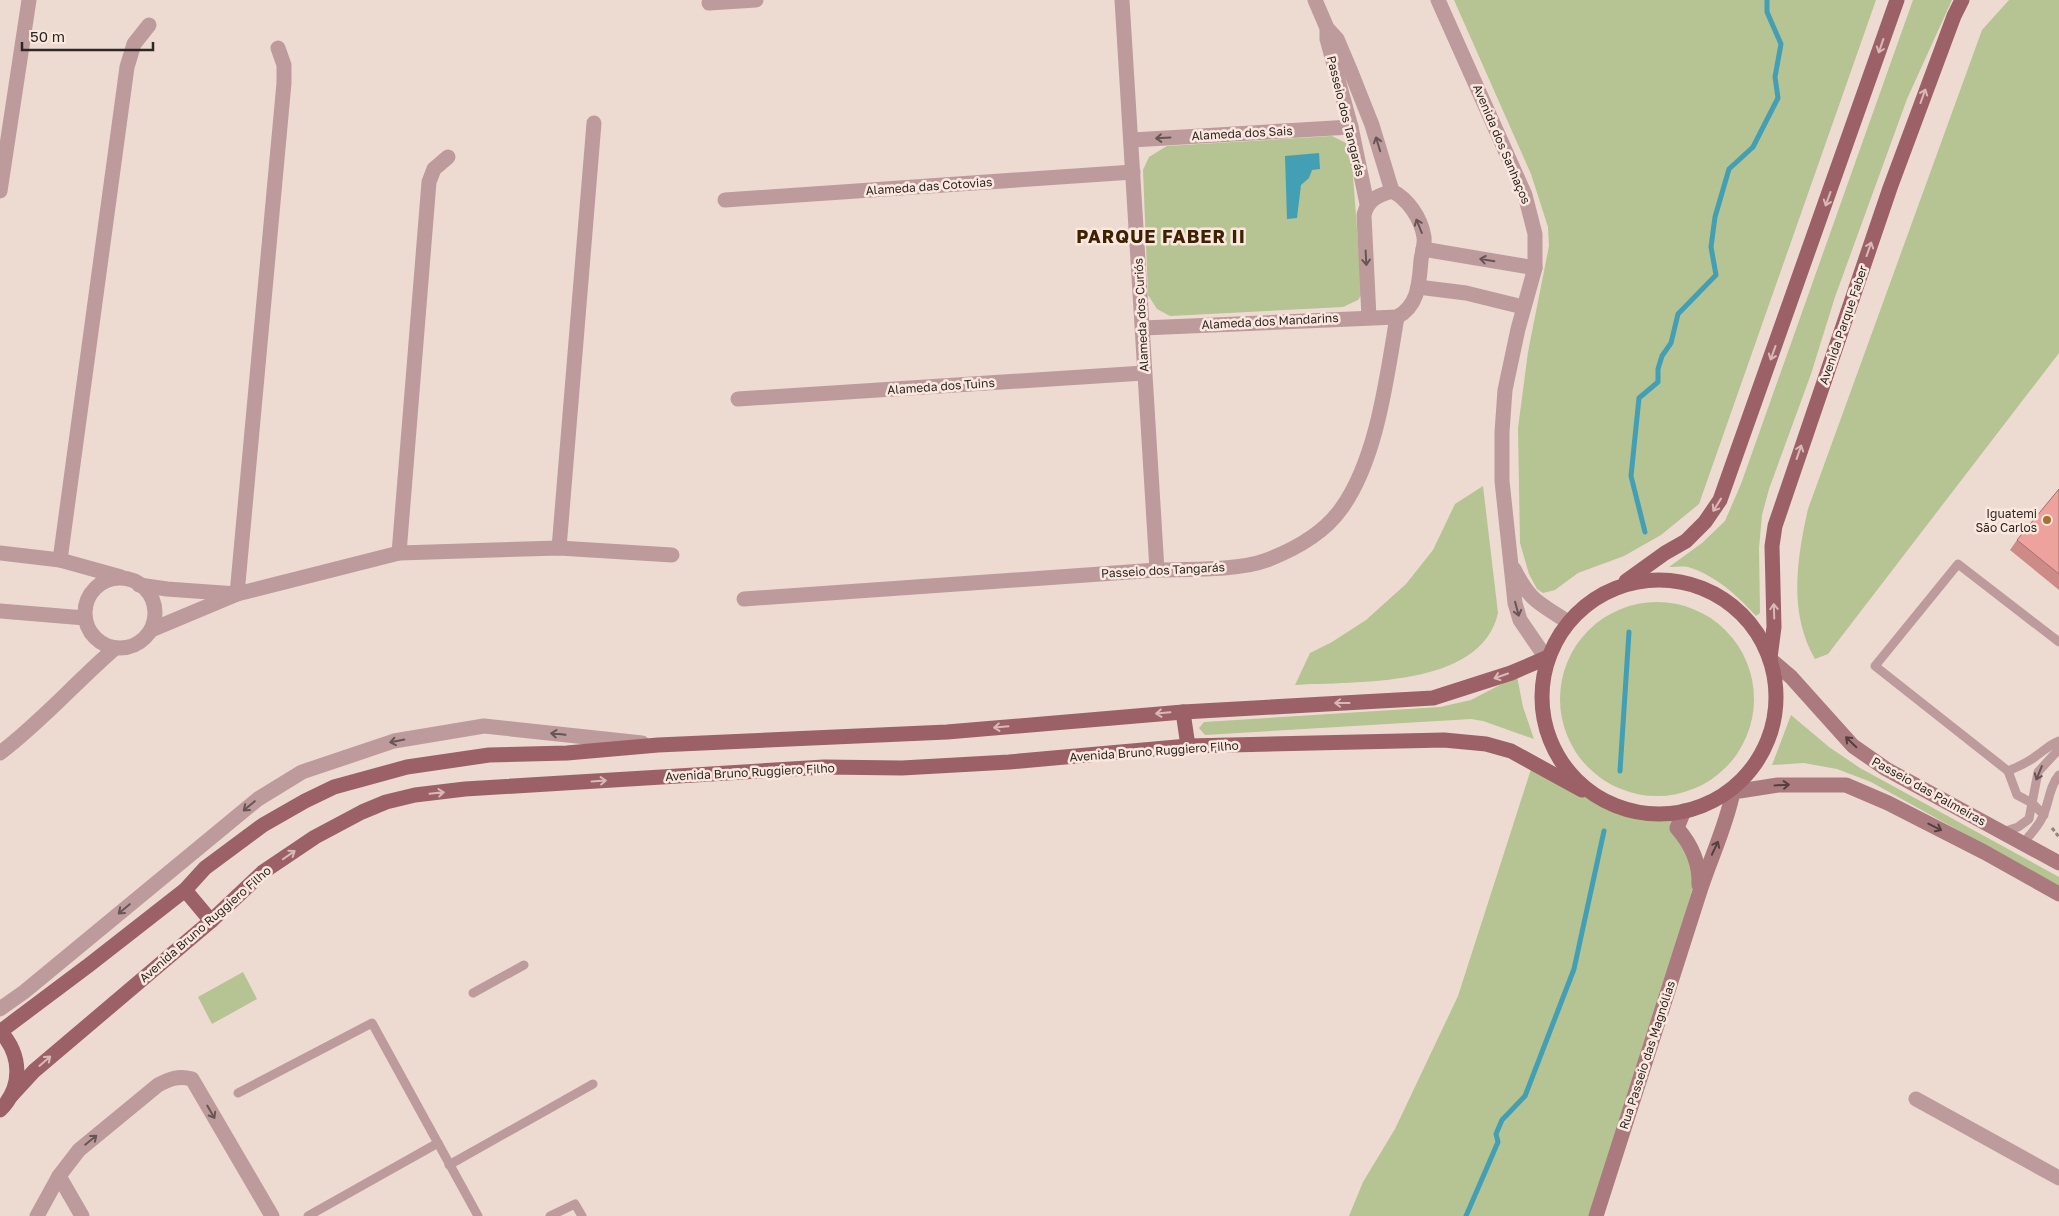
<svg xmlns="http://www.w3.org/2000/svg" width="2059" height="1216" viewBox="0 0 2059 1216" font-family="'Golos Text',sans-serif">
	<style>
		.green { fill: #b6c392 }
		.water { fill: #439fb4 }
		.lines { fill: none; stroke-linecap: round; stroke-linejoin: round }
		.stream { stroke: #439fb4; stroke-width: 5 }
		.path { stroke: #8f837c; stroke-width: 3; stroke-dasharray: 4 2.5; stroke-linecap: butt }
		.lane { stroke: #bd9b9d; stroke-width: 9 }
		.street { stroke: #bd9b9d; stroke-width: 15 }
		.secondary { stroke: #ab7a7e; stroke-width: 15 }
		.primary { stroke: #9c6167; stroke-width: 15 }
		.wall { fill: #cd8b87 }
		.building { fill: #eea29d; stroke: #a7716e }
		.oneway { stroke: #d9b9b5 }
		.oneway2 { stroke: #675654 }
		.oneway3 { stroke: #54413f }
		.poi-dot { fill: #a9712f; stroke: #fae8df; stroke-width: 2 }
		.labels { text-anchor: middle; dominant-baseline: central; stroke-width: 5; stroke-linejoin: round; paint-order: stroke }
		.street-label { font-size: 12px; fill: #2e2824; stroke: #fae8df }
		.poi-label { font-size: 12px; fill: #2e2824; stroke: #fae8df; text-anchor: end }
		.district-label { font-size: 18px; font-weight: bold; letter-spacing: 1px; fill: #3c2202; stroke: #fae8df }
	</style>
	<rect width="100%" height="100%" fill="#eddbd2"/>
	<g class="green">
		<path d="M 1454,0 L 1876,0 L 1699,504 L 1661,535 L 1624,556 L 1578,573 L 1555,590 L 1543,593 L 1537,589 L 1529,574 L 1520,543 L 1518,428 L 1528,352 L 1549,246 L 1548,227 L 1531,174 Z"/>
		<path d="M 1913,0 L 1952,0 L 1907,99 L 1835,297 L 1811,374 L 1769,489 L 1762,515 L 1759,548 L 1760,613 L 1756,616 C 1738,596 1715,575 1688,567 C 1682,566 1675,567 1669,567 L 1702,543 L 1725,521 L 1741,484 Z"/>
		<path d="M 2009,0 L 2059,0 L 2059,353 L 1828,654 L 1815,659 C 1788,613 1797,558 1808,509 L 1982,30 Z"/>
		<path d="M 1332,136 L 1346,143 L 1351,150 L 1362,294 L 1358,300 L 1343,307 L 1170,316 L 1157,309 L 1148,295 L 1143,170 L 1149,157 L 1167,146 Z"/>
		<path d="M 1483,486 L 1498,613 C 1481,689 1355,681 1295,685 L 1310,653 L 1332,642 L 1366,620 L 1406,584 L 1433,550 L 1455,504 Z"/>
		<circle cx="1657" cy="699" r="97"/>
		<path d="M 1517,676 L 1523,707 L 1534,739 L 1483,721 L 1471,719 L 1205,735 L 1199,728 L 1204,722 L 1440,707 L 1471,700 Z"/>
		<path d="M 1791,715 L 1829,747 L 1860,768 L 2059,877 L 2059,886 L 1871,782 L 1837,769 L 1804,763 L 1772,765 Z"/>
		<path d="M 1533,763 C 1569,783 1611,812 1653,814 C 1664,814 1674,812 1684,811 L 1677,828 L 1698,870 L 1596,1216 L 1349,1216 L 1363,1182 L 1395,1129 L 1458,996 Z"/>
		<path d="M 243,972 L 257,999 L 212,1024 L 198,997 Z"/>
	</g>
	<path class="water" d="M 1319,153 L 1320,169 L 1312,170 L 1309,178 L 1301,185 L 1297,218 L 1287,219 L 1285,156 Z"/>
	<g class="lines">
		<g class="stream">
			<path d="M 1645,532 L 1631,476 L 1639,398 L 1658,382 L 1658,369 L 1662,356 L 1671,343 L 1678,314 L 1716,275 L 1711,247 L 1715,217 L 1729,169 L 1753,147 L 1778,98 L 1775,77 L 1781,44 L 1767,12 L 1767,0"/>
			<path d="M 1620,771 L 1629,632"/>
			<path d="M 1466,1216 L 1498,1142 L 1496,1134 L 1502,1120 L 1525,1096 L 1574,969 L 1604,831"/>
		</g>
		<path class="path" d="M 2052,828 L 2059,837"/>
		<g class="lane">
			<path d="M 2008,771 C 2017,767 2028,763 2036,756 C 2045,750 2049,745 2059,741"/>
			<path d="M 2044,815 L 2032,803 L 2017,795 L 2008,771 L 1875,666 L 1958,564 L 2059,642"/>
			<path d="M 2003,832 L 2018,827 L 2029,819 L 2038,772 L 2059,749"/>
			<path d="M 2023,843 C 2031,834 2038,827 2043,816 C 2049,803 2049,787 2059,775"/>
			<path d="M 473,993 L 524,965"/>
			<path d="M 238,1093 L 372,1023 L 478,1216"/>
			<path d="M 449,1165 L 593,1084"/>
			<path d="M 308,1216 L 438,1143"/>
			<path d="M 550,1216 L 575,1204 L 582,1216"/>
		</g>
		<g class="street">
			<path d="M 1122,0 L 1157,570"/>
			<path d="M 1315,0 L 1327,28 L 1337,39 L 1351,72 L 1372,125 L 1392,191 C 1408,199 1421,218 1424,237 C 1425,244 1422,253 1421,260 C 1419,283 1419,305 1397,317"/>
			<path d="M 1438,0 L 1525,195 L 1535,234 L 1535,268 L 1518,329 L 1505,390 L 1502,432 L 1502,481 L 1515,603 L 1520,620 L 1546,658"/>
			<path d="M 709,3 L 756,0"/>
			<path d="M 1327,30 L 1327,39 L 1351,127 L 1367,204"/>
			<path d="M 1132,140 L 1351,127"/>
			<path d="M 0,191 L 29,0"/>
			<path d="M 725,200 L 1133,172"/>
			<path d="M 1423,249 L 1535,268"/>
			<path d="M 1418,287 L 1466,293 L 1523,307"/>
			<path d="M 1369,317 L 1364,215 C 1368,199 1377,196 1392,191"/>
			<path d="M 1143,328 L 1397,317"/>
			<path d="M 738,399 L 1144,373"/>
			<path d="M 559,548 L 594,123"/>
			<path d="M 0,553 L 60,560 L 121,577"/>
			<path d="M 399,553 L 429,182 L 434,169 L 448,157"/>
			<path d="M 60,560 L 127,67 L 134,44 L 149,25"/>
			<path d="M 1514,569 C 1530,602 1540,603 1568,622"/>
			<circle cx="120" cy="613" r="35"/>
			<path d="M 139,585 L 167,589 L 237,594 L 399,553 L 559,548 L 672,555"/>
			<path d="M 744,599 L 1157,570 C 1188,569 1238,571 1267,560 C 1293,550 1324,533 1341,509 C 1377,460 1387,376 1397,317"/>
			<path d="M 0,611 L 85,618"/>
			<path d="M 151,630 L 237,594 L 284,83 L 284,65 L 278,48"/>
			<path d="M 0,753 C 41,722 75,683 114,649"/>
			<path d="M 0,1009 L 24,992 L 258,799 L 302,772 L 394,741 L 484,726 L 642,743"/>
			<path d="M 1916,1099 L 2059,1178"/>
			<path d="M 59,1176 L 82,1216"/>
			<path d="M 37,1216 L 59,1176 L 79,1150 L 158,1085 C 170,1079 178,1075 192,1079 L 272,1216"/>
		</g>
		<g class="secondary">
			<path d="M 1770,659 L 1791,677 L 1853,746 L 1886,769 L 2059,863"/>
			<path d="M 1684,811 L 1677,828 C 1691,844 1700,862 1699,885"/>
			<path d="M 1596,1216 L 1699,894 C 1710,859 1726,827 1733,792 L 1778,785 L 1846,785 L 1888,803 L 1984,852 L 2059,894"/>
		</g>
		<g class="primary">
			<circle cx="1659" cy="697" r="117"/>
			<path d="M 1626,581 L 1665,553 L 1686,541 L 1705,522 L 1720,500 L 1897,0"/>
			<path d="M 1770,658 L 1774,627 L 1772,546 L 1775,526 L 1890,188 L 1954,16 L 1962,0"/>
			<path d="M 1183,712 L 1188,746"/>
			<path d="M 185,890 L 211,921"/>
			<path d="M 0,1031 C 22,1055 23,1087 0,1110"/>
			<path d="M 1,1031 L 89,965 L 185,890 L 205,868 L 263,825 L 305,801 L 334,787 L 407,767 L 489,755 L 567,753 L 658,745 L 947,732 L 1183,712 L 1433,698 L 1511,673 L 1546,658"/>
			<path d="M 11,1096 L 34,1071 L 211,921 L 263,872 L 315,837 L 362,812 L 386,802 L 415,795 L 465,789 L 824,767 L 902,768 L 1009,762 L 1188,746 L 1444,740 L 1486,744 L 1511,751 L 1582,790"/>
		</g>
	</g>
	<path class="wall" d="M 2059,489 L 2059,590 L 2010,550 L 2017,540 Z"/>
	<path class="building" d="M 2059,489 L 2059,574 L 2017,540 Z"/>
	<defs><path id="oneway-shaft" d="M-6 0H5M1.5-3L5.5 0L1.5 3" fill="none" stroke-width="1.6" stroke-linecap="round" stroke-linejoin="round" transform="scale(1.25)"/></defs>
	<g class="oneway">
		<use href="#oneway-shaft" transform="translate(1881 46) rotate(109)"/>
		<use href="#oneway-shaft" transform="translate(1923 96) rotate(-70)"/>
		<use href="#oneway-shaft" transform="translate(1828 199) rotate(110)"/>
		<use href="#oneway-shaft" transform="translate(1869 249) rotate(-71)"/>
		<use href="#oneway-shaft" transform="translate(1773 353) rotate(110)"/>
		<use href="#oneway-shaft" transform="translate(1799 452) rotate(-71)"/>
		<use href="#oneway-shaft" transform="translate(1717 505) rotate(122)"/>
		<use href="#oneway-shaft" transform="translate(1774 611) rotate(-92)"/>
		<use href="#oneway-shaft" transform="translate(1501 676) rotate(161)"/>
		<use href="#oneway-shaft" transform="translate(1342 703) rotate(180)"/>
		<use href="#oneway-shaft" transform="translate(1163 713) rotate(175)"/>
		<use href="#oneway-shaft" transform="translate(1001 727) rotate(175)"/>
		<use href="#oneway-shaft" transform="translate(599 781) rotate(-4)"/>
		<use href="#oneway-shaft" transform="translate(437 793) rotate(-6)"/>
		<use href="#oneway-shaft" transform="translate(289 855) rotate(-35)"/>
		<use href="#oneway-shaft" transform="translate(45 1061) rotate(-41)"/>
	</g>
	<g class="oneway2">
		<use href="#oneway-shaft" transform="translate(1163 138) rotate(177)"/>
		<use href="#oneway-shaft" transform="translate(1378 144) rotate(-107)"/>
		<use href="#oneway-shaft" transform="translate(1419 226) rotate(-112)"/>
		<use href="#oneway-shaft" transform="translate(1366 258) rotate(87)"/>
		<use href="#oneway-shaft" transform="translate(1487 260) rotate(-171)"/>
		<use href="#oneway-shaft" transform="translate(1517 609) rotate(75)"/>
		<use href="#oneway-shaft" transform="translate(558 734) rotate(-174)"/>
		<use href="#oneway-shaft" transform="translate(397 741) rotate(168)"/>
		<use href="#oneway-shaft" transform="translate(2039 773) rotate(112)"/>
		<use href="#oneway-shaft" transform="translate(249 806) rotate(140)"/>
		<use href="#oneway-shaft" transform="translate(124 909) rotate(140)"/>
		<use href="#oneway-shaft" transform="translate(211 1112) rotate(60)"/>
		<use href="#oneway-shaft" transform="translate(91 1140) rotate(-39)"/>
	</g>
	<g class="oneway3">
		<use href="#oneway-shaft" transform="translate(1851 742) rotate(-136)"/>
		<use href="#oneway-shaft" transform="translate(1782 785) rotate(-3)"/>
		<use href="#oneway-shaft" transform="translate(1935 827) rotate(27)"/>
		<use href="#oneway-shaft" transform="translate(1715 848) rotate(-65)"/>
	</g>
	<circle class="poi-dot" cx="2047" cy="520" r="5"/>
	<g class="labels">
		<g class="street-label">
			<text transform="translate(1346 116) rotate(76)">Passeio dos Tangarás</text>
			<text transform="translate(1242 133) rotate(-3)">Alameda dos Sais</text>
			<text transform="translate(1502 144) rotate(67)">Avenida dos Sanhaços</text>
			<text transform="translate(929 186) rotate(-4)">Alameda das Cotovias</text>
			<text transform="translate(1141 315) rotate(-93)">Alameda dos Curiós</text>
			<text transform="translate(1270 321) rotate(-3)">Alameda dos Mandarins</text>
			<text transform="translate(1843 325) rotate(-71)">Avenida Parque Faber</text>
			<text transform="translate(941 386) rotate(-4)">Alameda dos Tuins</text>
			<text transform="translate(1163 570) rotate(-3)">Passeio dos Tangarás</text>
			<text transform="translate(1154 751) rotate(-4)">Avenida Bruno Ruggiero Filho</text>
			<text transform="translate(750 772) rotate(-3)">Avenida Bruno Ruggiero Filho</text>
			<text transform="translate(1929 791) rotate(29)">Passeio das Palmeiras</text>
			<text transform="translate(205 924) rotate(-41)">Avenida Bruno Ruggiero Filho</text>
			<text transform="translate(1647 1055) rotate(-72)">Rua Passeio das Magnólias</text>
		</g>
		<g class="poi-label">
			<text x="2037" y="513">Iguatemi<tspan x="2037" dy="14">São Carlos</tspan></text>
		</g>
		<g class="district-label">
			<text x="1161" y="236">PARQUE FABER II</text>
		</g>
	</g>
	<path d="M22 42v8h131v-8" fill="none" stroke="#2e2824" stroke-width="2.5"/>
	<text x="30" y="42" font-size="15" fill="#2e2824" stroke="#fae8df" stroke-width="4" paint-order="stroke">50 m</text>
</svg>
